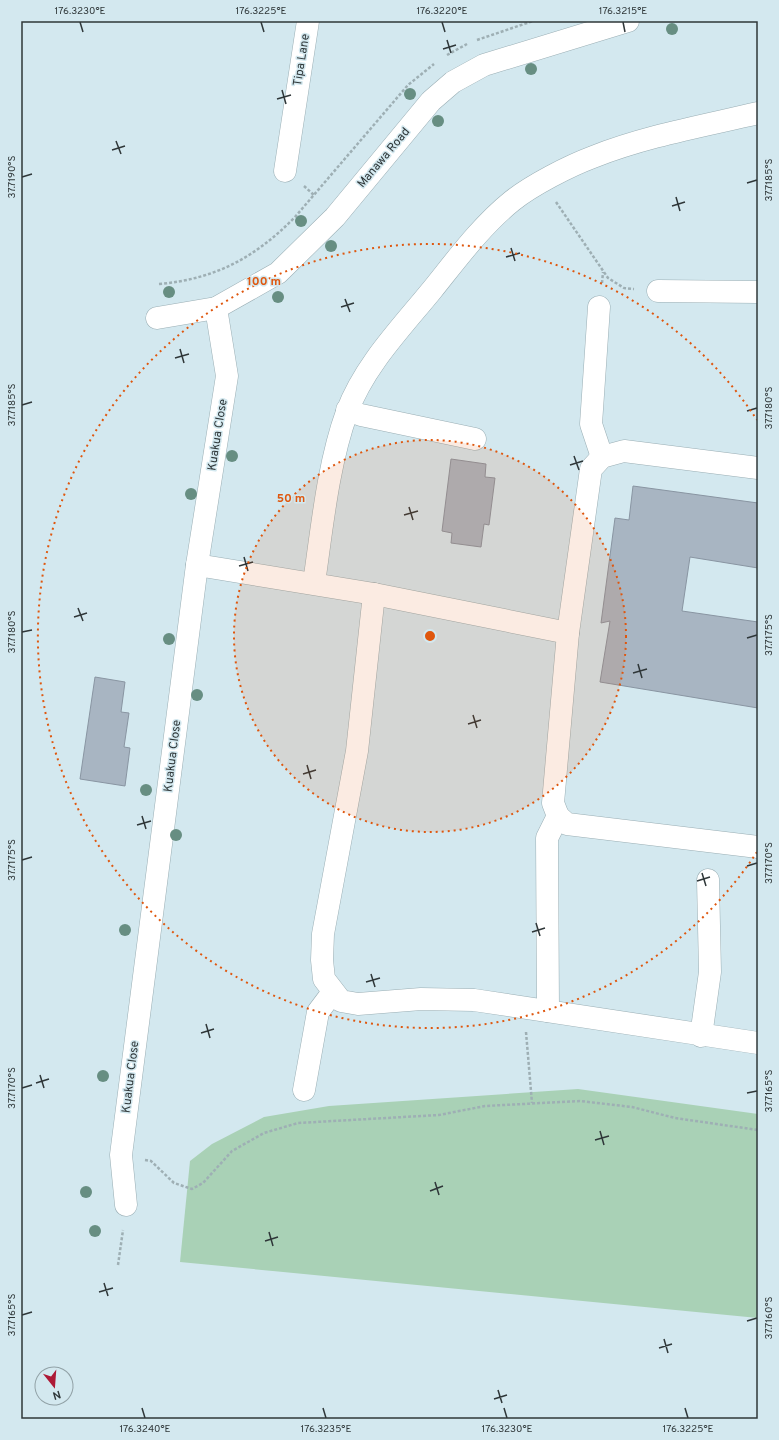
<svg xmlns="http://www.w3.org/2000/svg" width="779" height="1440" viewBox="0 0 779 1440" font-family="Overpass,sans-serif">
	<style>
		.green { fill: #a9d1b6 }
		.building { fill: #a8b5c2; stroke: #8995a2 }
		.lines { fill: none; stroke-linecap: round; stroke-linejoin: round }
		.street-casing { stroke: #9aaeb4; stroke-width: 23 }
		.path { stroke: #9eafb4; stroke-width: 2.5; stroke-dasharray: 3 2; stroke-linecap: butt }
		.street { stroke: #fff; stroke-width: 22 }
		.tree { fill: #678e82 }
		.ticks { fill: none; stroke: #2f3739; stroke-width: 1.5 }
		.ring { fill: none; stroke: #df570e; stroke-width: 2; stroke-dasharray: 2 4 }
		.labels { text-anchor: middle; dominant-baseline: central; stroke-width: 3; stroke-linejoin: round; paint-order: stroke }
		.street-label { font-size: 12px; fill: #2f3739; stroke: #d3e8ef }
		.centre { fill: #df570e; stroke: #d3e8ef; stroke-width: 2 }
		.ring-label { font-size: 12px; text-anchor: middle; font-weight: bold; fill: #df570e; stroke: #d3e8ef; stroke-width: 3; stroke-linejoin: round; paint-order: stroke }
		.neatline { fill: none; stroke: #2f3739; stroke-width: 1.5 }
		.ticks-label { font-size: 10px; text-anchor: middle; fill: #2f3739 }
	</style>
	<rect width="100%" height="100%" fill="#d3e8ef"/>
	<path class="green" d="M 578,1089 L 758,1114 L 758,1318 L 180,1262 L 190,1161 L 212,1144 L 264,1117 L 329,1106 Z"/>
	<g class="building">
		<path d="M 451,459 L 486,464 L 485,477 L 495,478 L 489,525 L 484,524 L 481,547 L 451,543 L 452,533 L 442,531 Z"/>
		<path d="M 633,486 L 758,503 L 758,568 L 690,557 L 682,611 L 758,622 L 758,708 L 600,682 L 610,621 L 601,623 L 615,518 L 629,520 Z"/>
		<path d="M 95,677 L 125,682 L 121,712 L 129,713 L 124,747 L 130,748 L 125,786 L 80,779 Z"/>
	</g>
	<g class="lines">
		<defs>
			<g id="street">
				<path d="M 285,171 L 308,21"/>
				<path d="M 658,291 L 758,292"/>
				<path d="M 599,307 L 591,424 L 602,457"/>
				<path d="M 157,318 L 216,308 L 278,273 L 335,217 L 431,101 L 453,82 L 484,65 L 628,21"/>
				<path d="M 347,410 L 361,415 L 475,439"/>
				<path d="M 197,565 L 374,594 L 568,633"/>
				<path d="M 314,583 C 322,528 328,464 347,412 C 364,366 401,328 432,290 C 457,259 481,226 512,201 C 532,185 569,166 593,157 C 646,136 703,126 758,113"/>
				<path d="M 374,594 L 357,751 L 323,934 L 322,960 L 324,979 L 341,1001 L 358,1004 L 421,999 L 474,1000 L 758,1043"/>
				<path d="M 558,816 L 567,824 L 758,847"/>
				<path d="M 548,1011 L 547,838 L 558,816 L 553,803 L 568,633 L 591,469 L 602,457 L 624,451 L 758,468"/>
				<path d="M 701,1036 L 710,972 L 708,880"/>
				<path d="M 304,1090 L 318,1012 L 333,992"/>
				<path d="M 126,1205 L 121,1155 L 197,565 L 227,376 L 216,308"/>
			</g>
		</defs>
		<use href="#street" class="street-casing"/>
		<g class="path">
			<path d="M 477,40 L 533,21"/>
			<path d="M 447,55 L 467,44"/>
			<path d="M 304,186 L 315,196"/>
			<path d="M 556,202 L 608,278 L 624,288 L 634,289"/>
			<path d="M 602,283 L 603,272"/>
			<path d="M 159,284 C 216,279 256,257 295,217 L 408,85 L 434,64"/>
			<path d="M 526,1032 L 532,1103"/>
			<path d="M 145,1160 L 151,1161 L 174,1183 L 192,1189 L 203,1183 L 232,1151 L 264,1133 L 298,1123 L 439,1115 L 485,1106 L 580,1101 L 632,1107 L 675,1118 L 758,1130"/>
			<path d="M 118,1265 L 123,1230"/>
		</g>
		<use href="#street" class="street"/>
	</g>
	<g class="tree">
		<circle cx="672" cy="29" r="6"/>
		<circle cx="531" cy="69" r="6"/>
		<circle cx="410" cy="94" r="6"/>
		<circle cx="438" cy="121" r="6"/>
		<circle cx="301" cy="221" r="6"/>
		<circle cx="331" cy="246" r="6"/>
		<circle cx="169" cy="292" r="6"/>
		<circle cx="278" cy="297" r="6"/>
		<circle cx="232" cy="456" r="6"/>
		<circle cx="191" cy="494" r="6"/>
		<circle cx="169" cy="639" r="6"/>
		<circle cx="197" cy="695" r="6"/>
		<circle cx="146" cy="790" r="6"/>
		<circle cx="176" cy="835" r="6"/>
		<circle cx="125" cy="930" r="6"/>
		<circle cx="103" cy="1076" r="6"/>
		<circle cx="86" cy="1192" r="6"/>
		<circle cx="95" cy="1231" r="6"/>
	</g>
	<path class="ticks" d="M 80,22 L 83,32M 261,22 L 264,32M 442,22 L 445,32M 623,22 L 625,32M 447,40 L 451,53M 443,49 L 456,45M 282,90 L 286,104M 277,99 L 291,95M 116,141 L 121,154M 112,150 L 125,146M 22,177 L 32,174M 747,183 L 757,180M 676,197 L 680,211M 672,206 L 685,202M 511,248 L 515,261M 506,257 L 520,253M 345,299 L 350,312M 341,307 L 354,303M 180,349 L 184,363M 175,358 L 189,354M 22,405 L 32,402M 747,411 L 757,408M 574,456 L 579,470M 570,465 L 583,461M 409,507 L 413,520M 404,515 L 418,511M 244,557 L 248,571M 239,566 L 253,562M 78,608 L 83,621M 74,617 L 87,613M 22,632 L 32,630M 747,638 L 757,635M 638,664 L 642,678M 633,673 L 647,669M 473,715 L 477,728M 468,724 L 481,720M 307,765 L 311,779M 303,774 L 316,770M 142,816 L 146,829M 137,825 L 151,821M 22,860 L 32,857M 747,866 L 757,863M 702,873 L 706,886M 697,881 L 710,877M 536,923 L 540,936M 532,932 L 545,928M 371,974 L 375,987M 366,982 L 380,978M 206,1024 L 210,1038M 201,1033 L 214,1029M 40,1075 L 44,1088M 36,1083 L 49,1079M 22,1088 L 32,1085M 747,1093 L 757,1091M 600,1131 L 604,1145M 595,1140 L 609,1136M 435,1182 L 439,1195M 430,1191 L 443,1186M 269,1232 L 273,1246M 265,1241 L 278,1237M 104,1283 L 108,1296M 99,1292 L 113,1288M 22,1315 L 32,1312M 747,1321 L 757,1318M 664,1339 L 668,1353M 659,1348 L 672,1344M 498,1390 L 502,1403M 494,1399 L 507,1395M 142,1408 L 145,1418M 323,1408 L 326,1418M 504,1408 L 507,1418M 685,1408 L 688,1418"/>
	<circle cx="430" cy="636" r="196" fill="#df570e" fill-opacity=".12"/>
	<g class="ring">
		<circle cx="430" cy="636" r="196"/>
		<path d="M757 852A392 392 0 1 1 757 420"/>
	</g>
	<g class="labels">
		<g class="street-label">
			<text transform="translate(302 60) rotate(-81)">Tipa Lane</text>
			<text transform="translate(384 158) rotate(-50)">Manawa Road</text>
			<text transform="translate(218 435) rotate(-81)">Kuakua Close</text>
			<text transform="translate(173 756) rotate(-83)">Kuakua Close</text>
			<text transform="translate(131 1077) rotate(-83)">Kuakua Close</text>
		</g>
	</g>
	<circle cx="430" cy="636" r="6" class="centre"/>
	<g class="ring-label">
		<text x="264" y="285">100 m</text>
		<text x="291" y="502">50 m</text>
	</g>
	<rect width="779" height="1440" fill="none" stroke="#d3e8ef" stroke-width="44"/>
	<g transform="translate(54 1386) rotate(163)"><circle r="19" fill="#d3e8ef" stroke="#91a1a6"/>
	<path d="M0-3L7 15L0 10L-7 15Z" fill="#ad1936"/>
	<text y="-6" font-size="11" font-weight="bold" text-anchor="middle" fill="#2f3739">N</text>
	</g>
	<rect x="22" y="22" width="735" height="1396" class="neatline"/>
	<g class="ticks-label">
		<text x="80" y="14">176.3230°E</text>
		<text x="261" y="14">176.3225°E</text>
		<text x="442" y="14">176.3220°E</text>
		<text x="623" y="14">176.3215°E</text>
		<text transform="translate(11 177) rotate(-90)" y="4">37.7190°S</text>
		<text transform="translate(768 180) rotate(-90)" y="4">37.7185°S</text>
		<text transform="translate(11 405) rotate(-90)" y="4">37.7185°S</text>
		<text transform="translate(768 408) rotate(-90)" y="4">37.7180°S</text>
		<text transform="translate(11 632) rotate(-90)" y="4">37.7180°S</text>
		<text transform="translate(768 635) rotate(-90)" y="4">37.7175°S</text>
		<text transform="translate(11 860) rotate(-90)" y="4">37.7175°S</text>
		<text transform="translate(768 863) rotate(-90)" y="4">37.7170°S</text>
		<text transform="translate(11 1088) rotate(-90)" y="4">37.7170°S</text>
		<text transform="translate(768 1091) rotate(-90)" y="4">37.7165°S</text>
		<text transform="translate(11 1315) rotate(-90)" y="4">37.7165°S</text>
		<text transform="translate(768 1318) rotate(-90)" y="4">37.7160°S</text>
		<text x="145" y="1432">176.3240°E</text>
		<text x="326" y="1432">176.3235°E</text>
		<text x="507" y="1432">176.3230°E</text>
		<text x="688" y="1432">176.3225°E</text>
	</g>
</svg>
